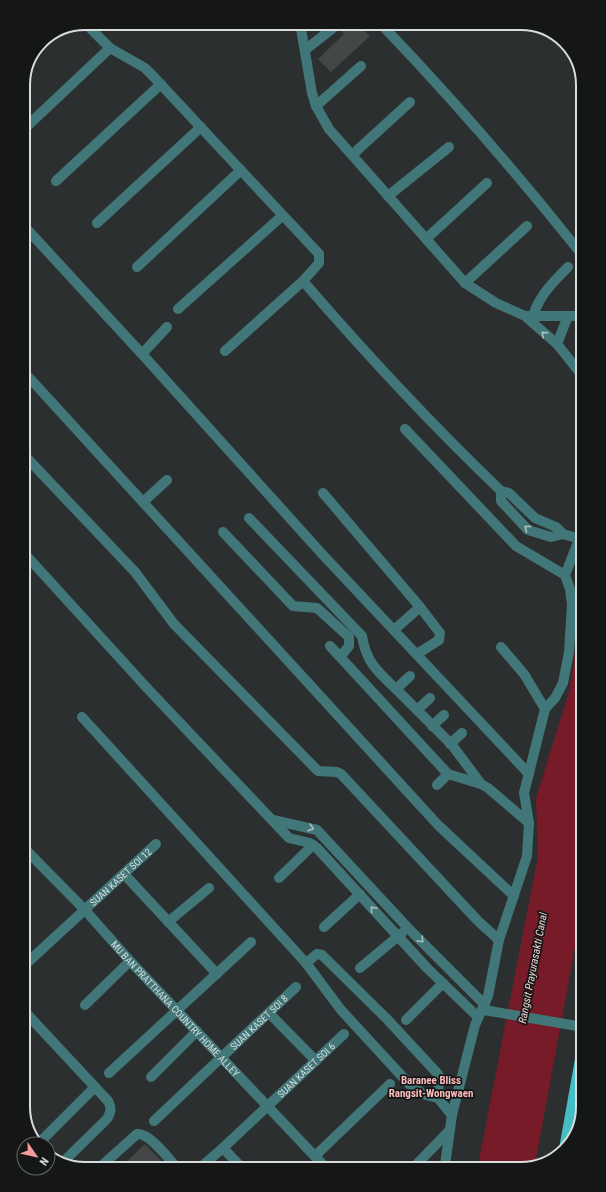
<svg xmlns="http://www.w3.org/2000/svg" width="606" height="1192" viewBox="0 0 606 1192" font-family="'Roboto Condensed',sans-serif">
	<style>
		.water { fill: #761b27 }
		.building { fill: #434747 }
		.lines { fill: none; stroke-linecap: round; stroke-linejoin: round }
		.minor { stroke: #427779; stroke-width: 10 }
		.major { stroke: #44bec4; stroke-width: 10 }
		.oneway { stroke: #acbebe }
		.labels { text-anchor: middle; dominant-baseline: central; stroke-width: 3.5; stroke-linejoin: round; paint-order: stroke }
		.street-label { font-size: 10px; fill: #d9dcdc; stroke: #151717 }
		.water-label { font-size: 11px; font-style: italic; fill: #efd4d3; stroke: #151717 }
		.neighbourhood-label { font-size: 11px; font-weight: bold; fill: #ffbabb; stroke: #151717 }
		.rim { fill: none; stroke: #d9dcdc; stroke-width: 2 }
	</style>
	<rect width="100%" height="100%" fill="#2c2f2f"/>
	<path class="water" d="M 581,612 L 582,910 L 535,1164 L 478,1165 L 538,856 L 536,798 L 569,692 Z"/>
	<g class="building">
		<path d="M 337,23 L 357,23 L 370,36 L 331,72 L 318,59 L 344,34 L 339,29 Z"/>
		<path d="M 145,1144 L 168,1168 L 119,1169 Z"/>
	</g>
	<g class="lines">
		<g class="minor">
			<path d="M 85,23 L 110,48 L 145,68 L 152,75 L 319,254 L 319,263 L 303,281 C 366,354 431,424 501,491 L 509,493 L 535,518 L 556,527 L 563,534 L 580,539"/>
			<path d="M 300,23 L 312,93 L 316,106 L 329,129 L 465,283 L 496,303 L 525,316 L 557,344 L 580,373"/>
			<path d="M 380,23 C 450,96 516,172 579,251"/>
			<path d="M 305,50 L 333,28"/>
			<path d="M 316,106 L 361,66"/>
			<path d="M 23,130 L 110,48"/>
			<path d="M 352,155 L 410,102"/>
			<path d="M 56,181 L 161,84"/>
			<path d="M 388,196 L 449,147"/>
			<path d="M 97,223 L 201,127"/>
			<path d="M 24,226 L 142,354 L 323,555 L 529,774"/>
			<path d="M 426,239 L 487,183"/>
			<path d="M 137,267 L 241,170"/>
			<path d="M 465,283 L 527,226"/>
			<path d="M 178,309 L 282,216"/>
			<path d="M 527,316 L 580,316"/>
			<path d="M 533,316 C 539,296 553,282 568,267"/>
			<path d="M 557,344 L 568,316"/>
			<path d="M 225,351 L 303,281"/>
			<path d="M 142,354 L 167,327"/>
			<path d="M 24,372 L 438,825 L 514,896"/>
			<path d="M 405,429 L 516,546 L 565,575"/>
			<path d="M 25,456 L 135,572 L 174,624 L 318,771 L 337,772 L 341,774 L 478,921 L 499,940"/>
			<path d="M 501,491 L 501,501 L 528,530 L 551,537 L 563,534"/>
			<path d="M 323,493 L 420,607"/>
			<path d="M 143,502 L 167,480"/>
			<path d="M 249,518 L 362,636 C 366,662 378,672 396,689"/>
			<path d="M 223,532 L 293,606 L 317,608 L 349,637 L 349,646 L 341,656"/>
			<path d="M 25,554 L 147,688 L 289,838 L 310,843 L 317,848 L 427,968 L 478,1017"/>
			<path d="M 394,630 L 420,607 L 440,633 L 439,640 L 417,654"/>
			<path d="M 330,646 L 448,774 L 481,784 L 488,788 L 529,823"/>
			<path d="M 501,647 L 524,674 L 545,709"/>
			<path d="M 410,676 L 396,689 L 452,745 L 481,784"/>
			<path d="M 417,710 L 430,698"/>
			<path d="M 82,717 L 306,963 L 341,1010 L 411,1086 L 426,1095 L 438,1098 L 452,1115"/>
			<path d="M 432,726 L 444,715"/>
			<path d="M 450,744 L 462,733"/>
			<path d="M 437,785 L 448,774"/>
			<path d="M 273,820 L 317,830 L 408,928 L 485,1005"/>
			<path id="s1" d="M 26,850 L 85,910 L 130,961 L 325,1167"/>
			<path d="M 124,874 L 217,974"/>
			<path d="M 279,878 L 313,845"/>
			<path d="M 168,922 L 209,888"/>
			<path d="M 324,927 L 360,894"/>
			<path id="s2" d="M 27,963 L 156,844"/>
			<path d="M 306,963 L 317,954 L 322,955 L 387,1019 L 437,1073 L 439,1076 L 438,1098"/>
			<path d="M 360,968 L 402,933"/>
			<path d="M 85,1005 L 130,961"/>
			<path d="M 484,1010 L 583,1027"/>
			<path d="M 269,1013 L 316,1061"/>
			<path d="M 27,1014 L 108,1101 C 112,1108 111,1112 107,1119 L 62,1163"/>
			<path d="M 406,1020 L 443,983"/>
			<path d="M 109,1073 L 251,942"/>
			<path d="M 151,1077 L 197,1031"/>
			<path id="s3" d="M 154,1121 L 296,987"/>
			<path d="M 38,1144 L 95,1087"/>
			<path d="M 315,1156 L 390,1084"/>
			<path d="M 445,1165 L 452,1115 L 475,1025 L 488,996 L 499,940 L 527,856 L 529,823 L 524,793 L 545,709 L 555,698 L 563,683 L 569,652 L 572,604 L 570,589 L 565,575 L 580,537"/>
			<path d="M 202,1166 L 223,1148"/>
			<path d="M 415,1166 L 448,1132"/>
			<path id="s4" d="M 241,1167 L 223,1148 L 344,1034"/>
			<path d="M 98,1169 L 137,1134 C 149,1132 169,1159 177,1168"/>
		</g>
		<path class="major" d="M 564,1149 L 583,1042"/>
	</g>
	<defs><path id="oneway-chevron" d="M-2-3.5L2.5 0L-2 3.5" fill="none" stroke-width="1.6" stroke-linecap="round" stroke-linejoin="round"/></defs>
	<g class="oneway">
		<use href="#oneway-chevron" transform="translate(544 334) rotate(-138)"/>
		<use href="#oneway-chevron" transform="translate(527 528) rotate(-143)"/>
		<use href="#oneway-chevron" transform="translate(311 828) rotate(16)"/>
		<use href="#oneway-chevron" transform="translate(373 909) rotate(-131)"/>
		<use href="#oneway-chevron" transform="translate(421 940) rotate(45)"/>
	</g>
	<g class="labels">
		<g class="street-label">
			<text stroke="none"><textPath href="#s2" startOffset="127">SUAN KASET SOI 12</textPath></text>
			<text stroke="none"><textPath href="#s1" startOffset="218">MU BAN PRATTHANA COUNTRY HOME ALLEY</textPath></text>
			<text stroke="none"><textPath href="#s3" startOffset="144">SUAN KASET SOI 8</textPath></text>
			<text stroke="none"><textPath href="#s4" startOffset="140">SUAN KASET SOI 6</textPath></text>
		</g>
		<g class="water-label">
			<text transform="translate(533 968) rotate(-79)">Rangsit Prayurasakti Canal</text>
		</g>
		<g class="neighbourhood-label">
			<text x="431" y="1080">Baranee Bliss<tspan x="431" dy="13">Rangsit-Wongwaen</tspan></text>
		</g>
	</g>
	<path d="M0 0H606V1192H0ZM85 30H521A55 55 0 0 1 576 85V1107A55 55 0 0 1 521 1162H85A55 55 0 0 1 30 1107V85A55 55 0 0 1 85 30Z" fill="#151717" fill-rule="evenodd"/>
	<path class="rim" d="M85 30H521A55 55 0 0 1 576 85V1107A55 55 0 0 1 521 1162H85A55 55 0 0 1 30 1107V85A55 55 0 0 1 85 30Z"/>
	<g transform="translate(36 1156) rotate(124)"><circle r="19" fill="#151717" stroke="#636666"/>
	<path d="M0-3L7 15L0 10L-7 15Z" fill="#f59b9d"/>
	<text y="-6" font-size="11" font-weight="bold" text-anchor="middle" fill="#d9dcdc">N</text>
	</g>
</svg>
